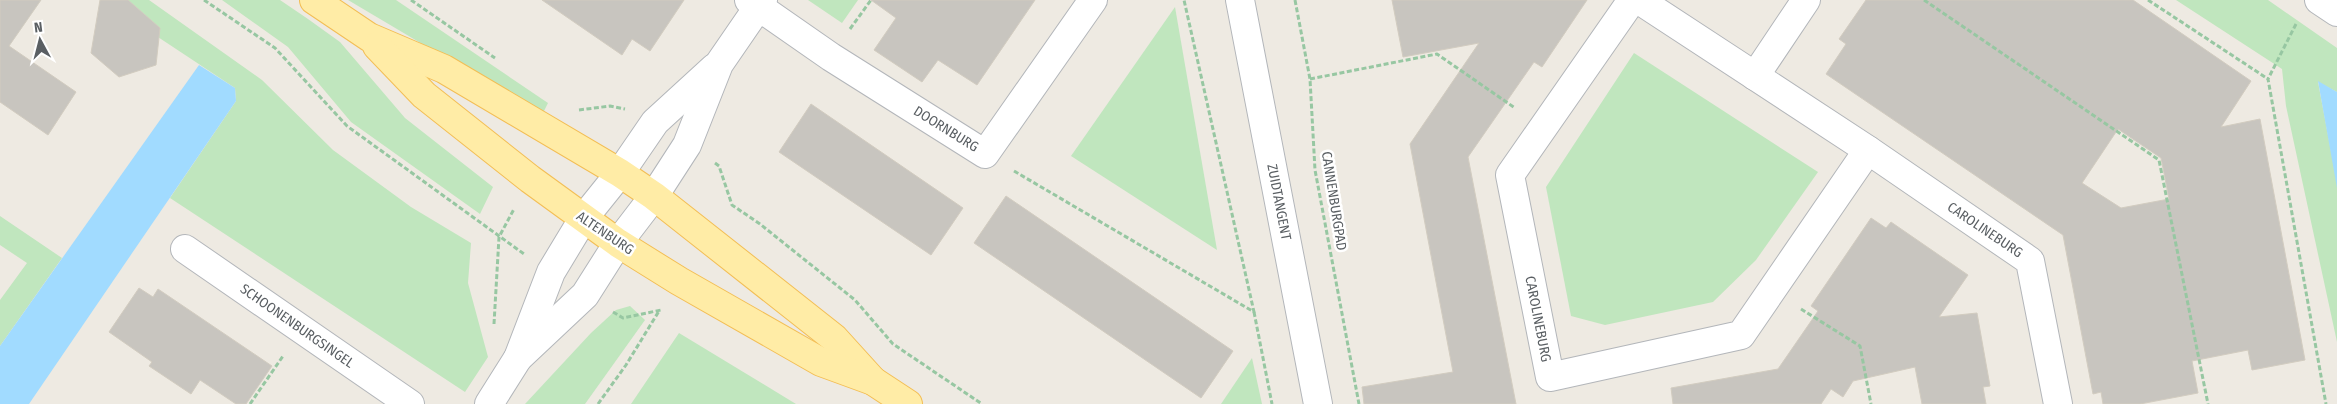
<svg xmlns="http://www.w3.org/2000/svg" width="2337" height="404" viewBox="0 0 2337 404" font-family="'Fira Sans Condensed',sans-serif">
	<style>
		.green { fill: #c0e6be }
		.water { fill: #a1dbff }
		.building { fill: #c8c5bf; stroke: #d2ccc0; fill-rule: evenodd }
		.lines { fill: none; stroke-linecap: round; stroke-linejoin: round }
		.minor-casing { stroke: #b3b6ba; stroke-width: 30 }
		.major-casing { stroke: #f3be55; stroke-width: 30 }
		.path { stroke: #97c7a2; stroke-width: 3; stroke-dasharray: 5 2.5; stroke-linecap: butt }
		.minor { stroke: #fff; stroke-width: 28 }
		.major { stroke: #ffeca6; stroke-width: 28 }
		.labels { text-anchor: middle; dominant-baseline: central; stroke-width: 5; stroke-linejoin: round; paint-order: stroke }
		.street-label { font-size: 14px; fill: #5a5f63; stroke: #fff }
	</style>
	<rect width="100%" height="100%" fill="#eeeae2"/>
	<g class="green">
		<path d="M 102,0 L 149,0 L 262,80 L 333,150 L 411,207 L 471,243 L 468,283 L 488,357 L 465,392 L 170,198 L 236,101 L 235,88 Z"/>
		<path d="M 222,0 L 280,0 L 308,19 L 340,42 L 405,118 L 493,187 L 480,214 L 351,122 L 288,47 Z"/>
		<path d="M 348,0 L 396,0 L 548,103 L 542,115 Z"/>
		<path d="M 808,0 L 858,0 L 842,23 Z"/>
		<path d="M 2176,0 L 2268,0 L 2337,48 L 2337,92 L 2318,82 L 2337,183 L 2337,342 L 2286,106 L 2282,69 Z"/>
		<path d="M 1175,7 L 1217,250 L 1071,156 Z"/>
		<path d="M 1634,53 L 1818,172 L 1756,260 L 1713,302 L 1605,325 L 1571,316 L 1546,187 Z"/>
		<path d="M 0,216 L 62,258 L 0,346 L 0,300 L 27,263 L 0,245 Z"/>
		<path d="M 630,306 L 645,320 L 585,404 L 525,404 L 591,333 L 616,310 Z"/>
		<path d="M 679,333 L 796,404 L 631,404 Z"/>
		<path d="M 1252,358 L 1262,404 L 1221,404 Z"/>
	</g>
	<g class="water">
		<path d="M 199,65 L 235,88 L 236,101 L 29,404 L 0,404 L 0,346 Z"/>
		<path d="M 2318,81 L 2337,92 L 2337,188 Z"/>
	</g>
	<g class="building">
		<path d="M 0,0 L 41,0 L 9,46 L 76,92 L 48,135 L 0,102 Z"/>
		<path d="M 100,0 L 128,0 L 160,28 L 156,65 L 119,77 L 91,53 Z"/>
		<path d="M 542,0 L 684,0 L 650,51 L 632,39 L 622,55 Z"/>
		<path d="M 871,0 L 1035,0 L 977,85 L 938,60 L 922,82 L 874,50 L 896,18 Z"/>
		<path d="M 1392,0 L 1587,0 L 1542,67 L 1534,62 L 1468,157 L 1516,404 L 1364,404 L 1362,387 L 1453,372 L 1410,144 L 1479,43 L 1403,57 Z"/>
		<path d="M 1866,0 L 2133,0 L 2251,81 L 2221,127 L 2260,119 L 2305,360 L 2252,370 L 2248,350 L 2192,361 L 2198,393 L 2140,404 L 2103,404 L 2101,392 L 2093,394 L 2063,235 L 1826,74 L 1846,44 L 1839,39 ZM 2118,129 L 2161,158 L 2169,199 L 2121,208 L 2082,183 Z"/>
		<path d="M 811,104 L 963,208 L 931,255 L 779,152 Z"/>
		<path d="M 1006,196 L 1233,351 L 1201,398 L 974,243 Z"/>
		<path d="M 1871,218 L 1886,228 L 1891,222 L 1968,275 L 1939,317 L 1977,313 L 1990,386 L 1983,387 L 1986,404 L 1922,404 L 1915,367 L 1853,381 L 1843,397 L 1831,389 L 1821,404 L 1673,404 L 1671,388 L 1778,369 L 1818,311 L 1811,306 Z"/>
		<path d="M 139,288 L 153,297 L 158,289 L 272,366 L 246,404 L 236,404 L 200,380 L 191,394 L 149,366 L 152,362 L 109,332 Z"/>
	</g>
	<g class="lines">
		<defs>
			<g id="minor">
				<path d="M 749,0 L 831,57 L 985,154 L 1093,0"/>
				<path d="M 1240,0 L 1318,404"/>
				<path d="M 1632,0 L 1510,175 L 1550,377 L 1741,335 L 1868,150"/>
				<path d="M 1639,0 L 1868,150 L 2030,261 L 2058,404"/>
				<path d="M 2319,0 L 2337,12"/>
				<path d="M 1755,76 L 1806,0"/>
				<path d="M 185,249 L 410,404"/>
				<path d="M 518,358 L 585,295 L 618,243 L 654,196 L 687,145 L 719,64 L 763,0"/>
				<path d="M 489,404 L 518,358 L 551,272 L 583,219 L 620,173 L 655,122 L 714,68"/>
			</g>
			<g id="major">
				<path d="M 314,0 L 369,37 L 444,69 L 620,173 L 654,196 L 834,338 L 873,381"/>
				<path d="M 377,46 L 424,95 L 530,179 L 618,243 L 679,281 L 821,362 L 873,381 L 908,404"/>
			</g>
		</defs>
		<use href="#minor" class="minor-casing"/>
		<use href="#major" class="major-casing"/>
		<g class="path">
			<path d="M 204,0 L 275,48 L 347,126 L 524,254"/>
			<path d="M 411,0 L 495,58"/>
			<path d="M 1295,0 L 1310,79 L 1315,170 L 1359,404"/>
			<path d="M 1924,0 L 2159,160 L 2208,404"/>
			<path d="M 2148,0 L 2268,79"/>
			<path d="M 2296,24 L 2268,79 L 2326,404"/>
			<path d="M 850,29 L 871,0"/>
			<path d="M 1310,79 L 1437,54 L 1515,108"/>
			<path d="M 579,110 L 610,106 L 625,109"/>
			<path d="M 715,163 L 719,166 L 732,205 L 760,224 L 855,300 L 893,344 L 982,404"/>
			<path d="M 1014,171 L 1254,312 L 1184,0"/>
			<path d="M 1801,309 L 1860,346 L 1871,404"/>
			<path d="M 613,312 L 623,318 L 661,310"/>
			<path d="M 1254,312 L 1272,404"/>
			<path d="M 494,324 L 499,237 L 514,209"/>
			<path d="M 250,404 L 283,356"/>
			<path d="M 598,404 L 626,365 L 659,311"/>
		</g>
		<use href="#minor" class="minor"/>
		<use href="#major" class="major"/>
	</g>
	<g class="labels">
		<g class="street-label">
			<text transform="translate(946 129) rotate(32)">DOORNBURG</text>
			<text transform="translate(1334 201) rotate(81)">CANNENBURGPAD</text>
			<text transform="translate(1279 202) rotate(79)">ZUIDTANGENT</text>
			<text transform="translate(1985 230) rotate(34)">CAROLINEBURG</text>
			<text transform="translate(605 233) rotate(34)">ALTENBURG</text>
			<text transform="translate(1538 319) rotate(79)">CAROLINEBURG</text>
			<text transform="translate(297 326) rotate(35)">SCHOONENBURGSINGEL</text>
		</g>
	</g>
	<g transform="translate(40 40) rotate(353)" stroke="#ffffff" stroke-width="4" paint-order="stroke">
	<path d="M0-4L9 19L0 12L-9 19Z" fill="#5a5f63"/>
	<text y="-8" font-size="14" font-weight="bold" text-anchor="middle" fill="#5a5f63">N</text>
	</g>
</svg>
